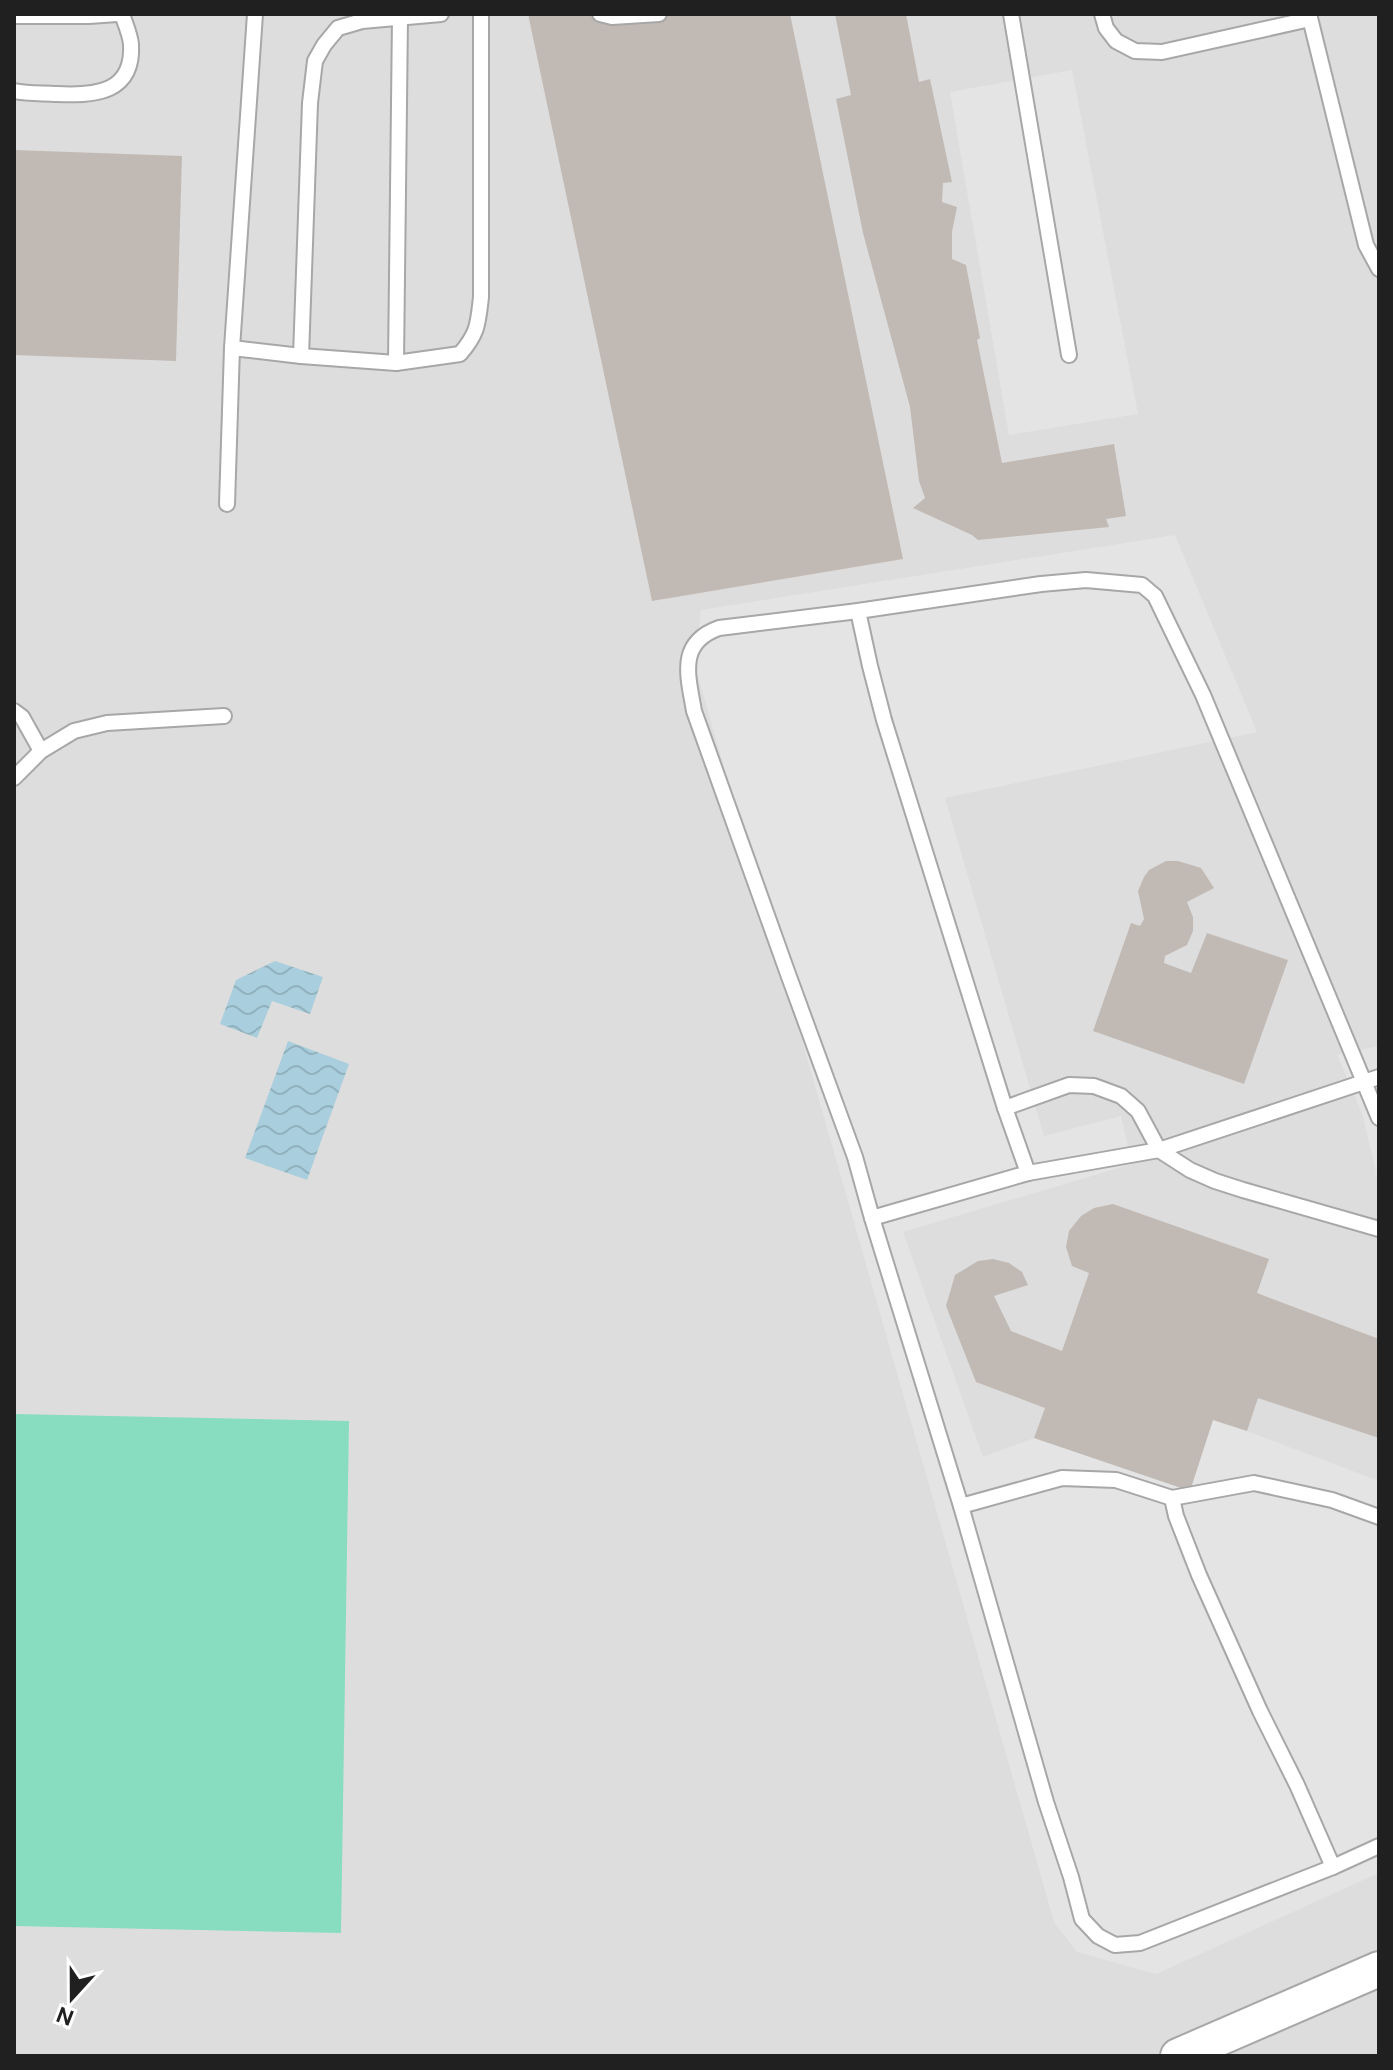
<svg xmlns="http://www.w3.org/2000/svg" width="1393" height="2070" viewBox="0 0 1393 2070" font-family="'DM Sans',sans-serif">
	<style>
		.residential { fill: #dedddd }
		.pitch { fill: #88ddc1 }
		.parking { fill: #e4e4e4 }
		.water { fill: url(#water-waves) }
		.building { fill: #c1bab4 }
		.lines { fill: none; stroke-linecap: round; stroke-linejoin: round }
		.service-casing { stroke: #a7a7a7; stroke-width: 18 }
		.tertiary-casing { stroke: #a7a7a7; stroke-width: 38 }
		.service { stroke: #fff; stroke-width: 14 }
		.tertiary { stroke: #fff; stroke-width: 34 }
	</style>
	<defs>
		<pattern id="water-waves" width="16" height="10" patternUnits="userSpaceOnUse" patternTransform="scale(2)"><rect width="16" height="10" fill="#a9cedd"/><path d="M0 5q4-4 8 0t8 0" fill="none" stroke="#91b1bd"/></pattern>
	</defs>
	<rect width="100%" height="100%" fill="#f1eee7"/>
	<rect class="residential" x="14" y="14" width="1365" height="2042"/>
	<path class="pitch" d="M 14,1414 L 349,1421 L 341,1933 L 14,1926 Z"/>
	<g class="parking">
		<path d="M 1072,70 L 1138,414 L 1009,435 L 950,92 Z"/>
		<path d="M 1175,535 L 1257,732 L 945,798 L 1044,1136 L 1121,1116 L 1132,1164 L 903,1232 L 983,1457 L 1034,1438 L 1190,1491 L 1213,1420 L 1247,1431 L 1379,1481 L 1379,1873 L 1156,1974 L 1077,1952 L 1054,1922 L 695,666 L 701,610 Z"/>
		<path d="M 1379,1046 L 1379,1185 L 1363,1116 L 1337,1054 Z"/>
	</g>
	<g class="water">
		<path d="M 275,961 L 323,977 L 310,1014 L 272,1001 L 257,1038 L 220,1024 L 236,980 Z"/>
		<path d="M 288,1041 L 349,1064 L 307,1180 L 245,1158 Z"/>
	</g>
	<g class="building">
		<path d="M 528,14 L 790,14 L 903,559 L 652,601 Z"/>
		<path d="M 835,14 L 906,14 L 919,82 L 930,79 L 952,182 L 943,183 L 942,202 L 957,207 L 952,232 L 952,259 L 966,265 L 980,338 L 977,340 L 1002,463 L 1114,444 L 1126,516 L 1106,519 L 1109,527 L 978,540 L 972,535 L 913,508 L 925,498 L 919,481 L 910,407 L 863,233 L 836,99 L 851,95 Z"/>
		<path d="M 14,150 L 182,156 L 176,361 L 14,355 Z"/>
		<path d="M 1166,861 L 1178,861 L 1201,868 L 1214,888 L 1187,902 L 1193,917 L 1193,931 L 1187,945 L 1165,956 L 1164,963 L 1191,973 L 1207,933 L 1288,960 L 1244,1084 L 1093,1031 L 1131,923 L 1140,926 L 1144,919 L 1138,891 L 1144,877 L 1149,870 Z"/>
		<path d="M 1113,1204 L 1269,1259 L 1257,1293 L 1379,1339 L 1379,1438 L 1258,1398 L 1247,1431 L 1213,1420 L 1190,1491 L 1034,1438 L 1045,1408 L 976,1382 L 946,1306 L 955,1275 L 978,1261 L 993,1259 L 1009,1263 L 1022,1272 L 1028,1285 L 994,1296 L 1011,1331 L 1062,1351 L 1089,1273 L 1072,1266 L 1066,1247 L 1069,1231 L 1081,1216 L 1094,1208 Z"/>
	</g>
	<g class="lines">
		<defs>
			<g id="service">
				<path d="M 600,14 L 612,17 L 659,14"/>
				<path d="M 1011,14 L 1069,355"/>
				<path d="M 1102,14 L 1106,28 L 1116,41 L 1135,51 L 1162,52 L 1310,19"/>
				<path d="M 1309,14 L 1366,245 L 1379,269"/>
				<path d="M 14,16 L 89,16 L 117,14"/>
				<path d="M 14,91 C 28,94 43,93 57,94 C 95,96 134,93 131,44 C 130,34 125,23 122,14"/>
				<path d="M 232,348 L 301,356 L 396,363 L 460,354 C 478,333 478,324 481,297 L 481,14"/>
				<path d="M 301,356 L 310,103 L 315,61 L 324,45 L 338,28 L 362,21 L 441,14"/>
				<path d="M 396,363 L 400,17"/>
				<path d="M 227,504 L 232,348 L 255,14"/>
				<path d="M 858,611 L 870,666 L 884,720 L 1005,1108 L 1028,1173 L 1159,1150 L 1379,1077"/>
				<path d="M 14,711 L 22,717 L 41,751"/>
				<path d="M 14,778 L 41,751 L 74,731 L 107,723 L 224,716"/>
				<path d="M 1005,1108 L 1069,1085 L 1094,1086 L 1121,1096 L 1138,1111 L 1159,1150 L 1190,1170 L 1215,1181 L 1243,1190 L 1379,1229"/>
				<path d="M 1028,1173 L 872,1218 L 855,1157 L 788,974 L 694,711 C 688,676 677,643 719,628 L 858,611 L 1041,584 L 1086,580 L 1142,585 L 1155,596 L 1203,695 L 1379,1118"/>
				<path d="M 872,1218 L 961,1506 L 1046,1802 L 1071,1877 L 1082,1919 L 1098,1936 L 1115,1945 L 1140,1943 L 1333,1867 L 1297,1785 L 1260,1711 L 1199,1575 L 1176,1516 L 1172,1498"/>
				<path d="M 961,1506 L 1062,1478 L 1116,1480 L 1172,1498 L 1254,1483 L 1332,1500 L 1379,1517"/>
				<path d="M 1333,1867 L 1379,1846"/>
			</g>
			<path id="tertiary" d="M 1178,2056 L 1379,1969"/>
		</defs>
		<use href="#service" class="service-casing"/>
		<use href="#tertiary" class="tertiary-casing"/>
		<use href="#service" class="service"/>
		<use href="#tertiary" class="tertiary"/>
	</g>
	<rect width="1393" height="2070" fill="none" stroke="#202020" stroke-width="32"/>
	<g transform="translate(72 1998) rotate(201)" stroke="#ffffff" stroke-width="6" paint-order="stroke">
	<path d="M0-6L14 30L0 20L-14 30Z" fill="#202020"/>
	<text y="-12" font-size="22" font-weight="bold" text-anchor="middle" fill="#202020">N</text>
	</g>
</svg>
